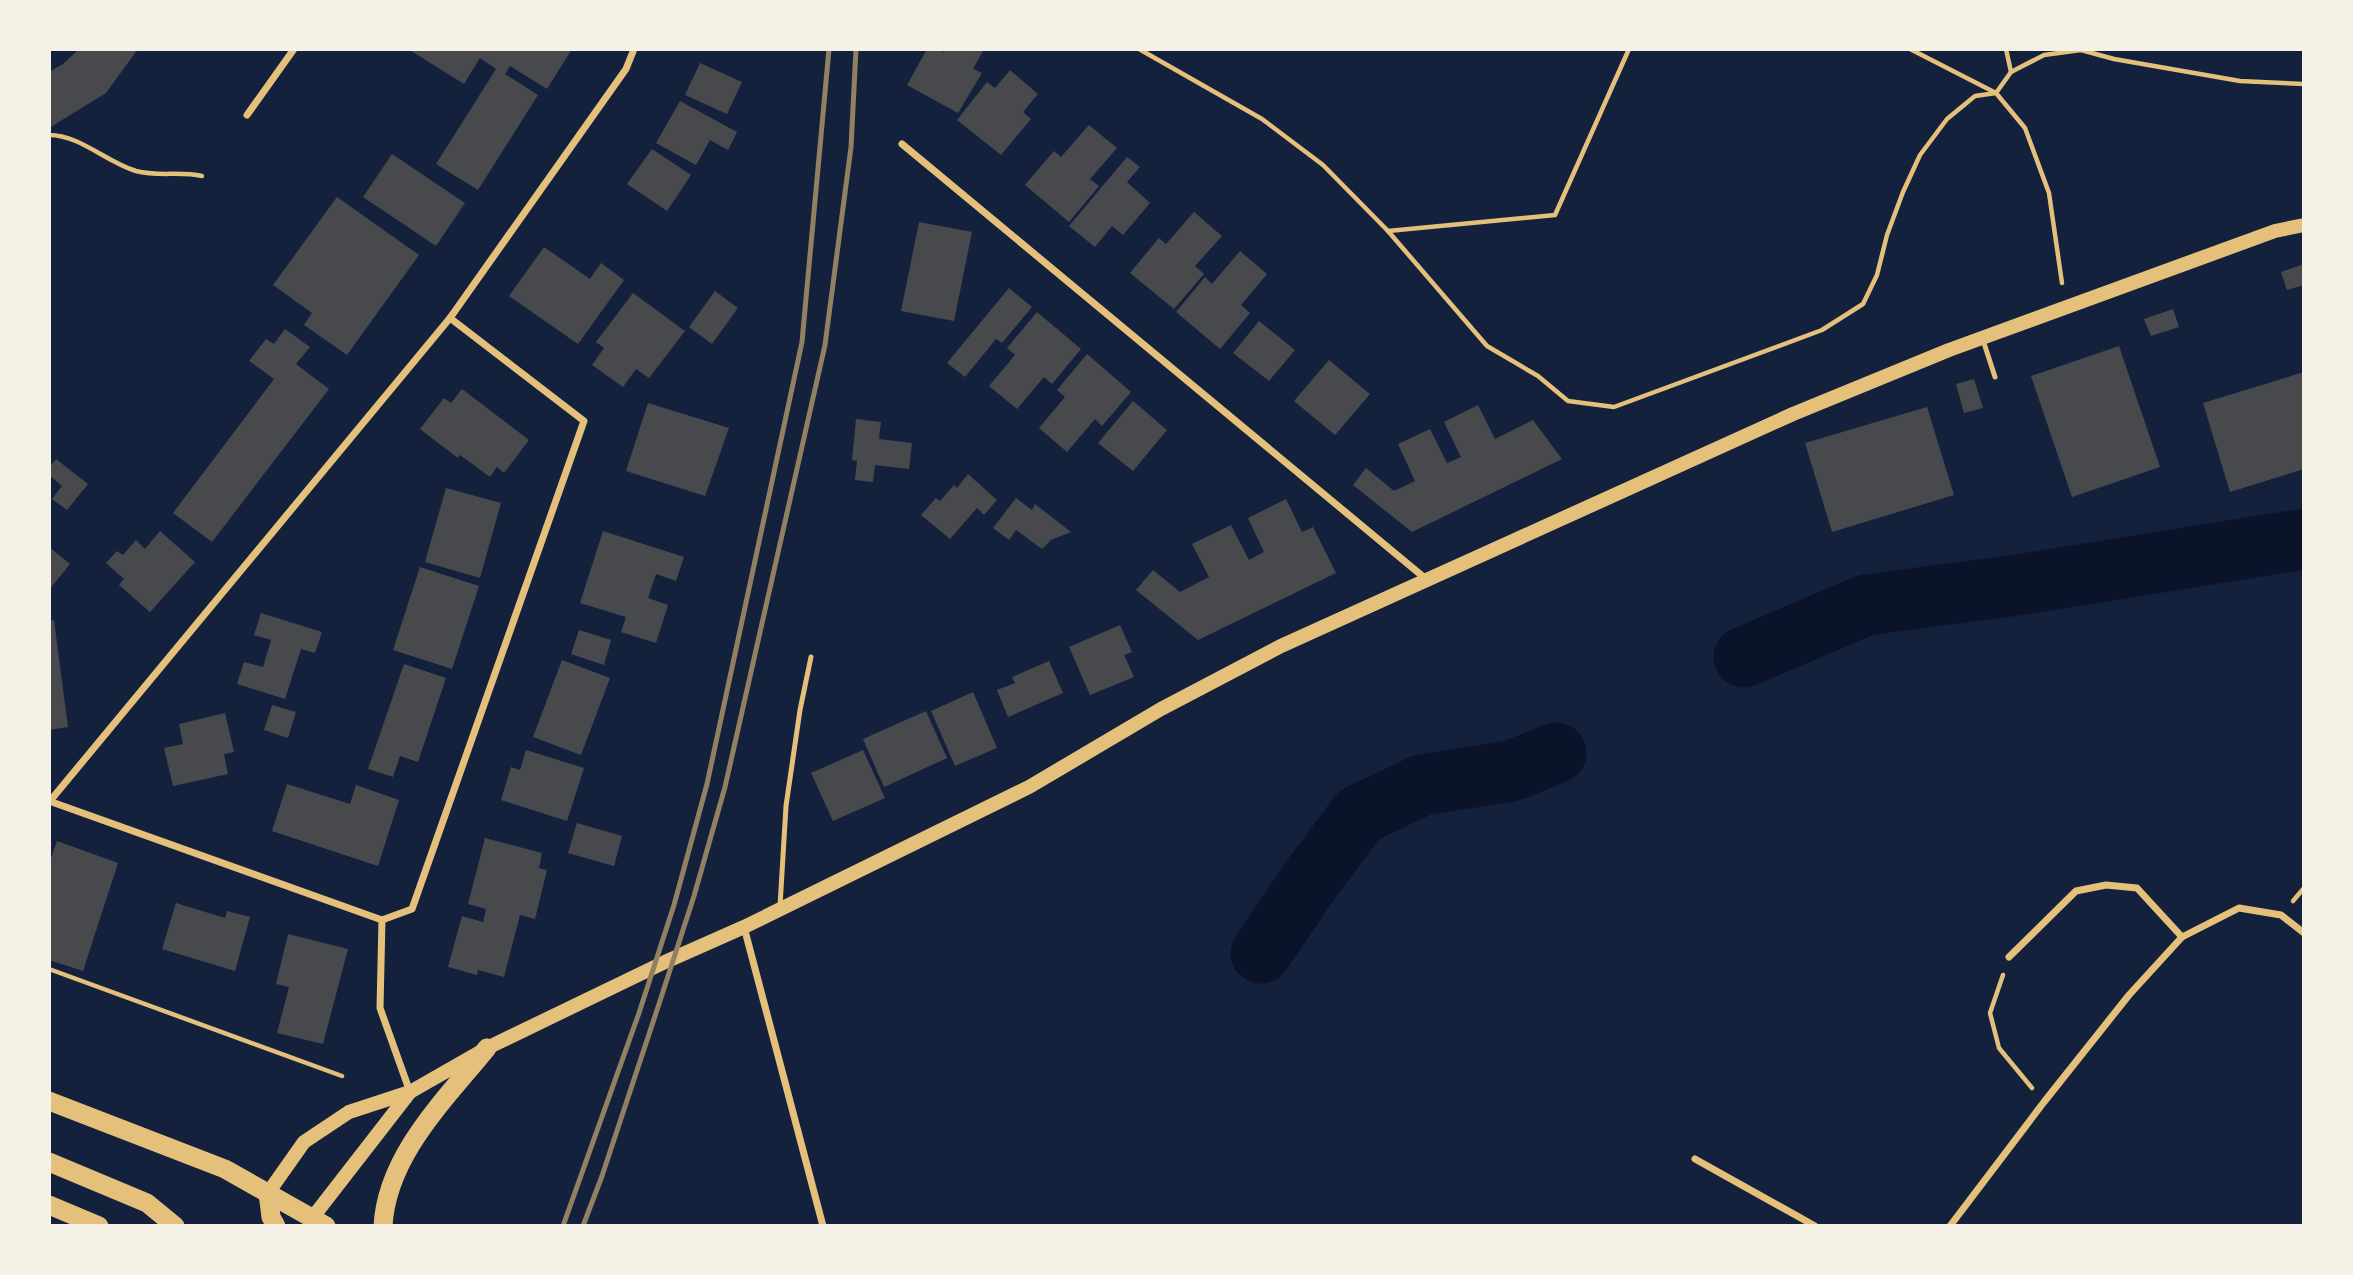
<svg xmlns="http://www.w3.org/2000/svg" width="2353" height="1275" viewBox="0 0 2353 1275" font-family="Cabin,sans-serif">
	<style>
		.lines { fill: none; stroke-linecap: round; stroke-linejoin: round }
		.river { stroke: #0b132b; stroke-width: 61 }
		.building { fill: #48494c }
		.path { stroke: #e5c07b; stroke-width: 4.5 }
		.service { stroke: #e5c07b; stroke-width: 5 }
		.minor { stroke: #e5c07b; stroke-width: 7 }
		.secondary { stroke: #e5c07b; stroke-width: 14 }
		.trunk { stroke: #e5c07b; stroke-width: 19 }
		.rail { stroke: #918062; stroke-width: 5 }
	</style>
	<rect width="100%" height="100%" fill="#14213d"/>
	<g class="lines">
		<g class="river">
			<path d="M 1744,657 L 1866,605 L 2017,585 L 2304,539"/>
			<path d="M 1261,953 L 1309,882 L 1359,815 L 1422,785 L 1511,771 L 1556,753"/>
		</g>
	</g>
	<g class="building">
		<path d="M 79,49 L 138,49 L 106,93 L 49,128 L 49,72 L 63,64 Z"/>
		<path d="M 408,49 L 572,49 L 547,89 L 510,66 L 505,74 L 538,95 L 478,190 L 436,164 L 496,69 L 480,58 L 464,84 Z"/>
		<path d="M 927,49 L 938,49 L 944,52 L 945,49 L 984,49 L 973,69 L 982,73 L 958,113 L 907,85 Z"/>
		<path d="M 700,63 L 742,82 L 727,114 L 685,95 Z"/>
		<path d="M 1010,70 L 1038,94 L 1023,112 L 1031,119 L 1001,155 L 957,120 L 987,82 L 995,88 Z"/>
		<path d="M 680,101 L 737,132 L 728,150 L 710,140 L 696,165 L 656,143 Z"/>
		<path d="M 1089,125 L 1117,148 L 1090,179 L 1099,186 L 1069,222 L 1025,185 L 1054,151 L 1061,157 Z"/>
		<path d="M 652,149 L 691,175 L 667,211 L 627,184 Z"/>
		<path d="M 392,154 L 465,203 L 436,246 L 363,197 Z"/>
		<path d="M 1127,157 L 1140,167 L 1127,182 L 1150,203 L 1123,235 L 1112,226 L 1095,247 L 1069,226 Z"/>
		<path d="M 337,197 L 419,255 L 347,355 L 304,325 L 312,313 L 273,285 Z"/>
		<path d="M 1194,212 L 1222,236 L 1195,266 L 1204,274 L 1174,309 L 1130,273 L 1159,238 L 1166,244 Z"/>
		<path d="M 919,222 L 972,232 L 954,321 L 901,311 Z"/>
		<path d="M 544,247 L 590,279 L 601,263 L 624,280 L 578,344 L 509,296 Z"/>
		<path d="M 1240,251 L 1267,274 L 1241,305 L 1250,313 L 1220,349 L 1176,312 L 1205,277 L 1212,284 Z"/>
		<path d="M 2304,264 L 2304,285 L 2287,290 L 2281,272 Z"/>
		<path d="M 1009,288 L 1032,307 L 1002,343 L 996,339 L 965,377 L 947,363 Z"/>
		<path d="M 715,291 L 738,308 L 712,344 L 689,327 Z"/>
		<path d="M 633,293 L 685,331 L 649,378 L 636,369 L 623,387 L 592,365 L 604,348 L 596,342 Z"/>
		<path d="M 2173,309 L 2179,327 L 2151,336 L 2144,319 Z"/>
		<path d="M 1037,312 L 1081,349 L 1052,384 L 1044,377 L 1017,409 L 989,386 L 1015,355 L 1007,348 Z"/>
		<path d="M 1259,321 L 1295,350 L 1269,381 L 1233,353 Z"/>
		<path d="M 285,329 L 310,347 L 296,364 L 329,389 L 212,542 L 173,513 L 274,379 L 249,361 L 266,339 L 274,344 Z"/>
		<path d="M 2119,346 L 2160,467 L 2072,497 L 2031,376 Z"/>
		<path d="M 1087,354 L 1131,392 L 1102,426 L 1095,419 L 1067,452 L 1039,428 L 1065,397 L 1057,390 Z"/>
		<path d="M 1329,360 L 1370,394 L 1335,435 L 1294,401 Z"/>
		<path d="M 2304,372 L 2304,469 L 2230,492 L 2203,403 Z"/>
		<path d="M 1974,379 L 1983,408 L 1964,413 L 1956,384 Z"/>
		<path d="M 462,389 L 529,440 L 504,473 L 497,467 L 490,477 L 460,455 L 458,458 L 420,429 L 444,398 L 451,403 Z"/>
		<path d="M 1133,401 L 1167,430 L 1133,471 L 1098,443 Z"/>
		<path d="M 648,403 L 729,428 L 705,496 L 626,471 Z"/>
		<path d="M 1478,405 L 1495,439 L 1533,420 L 1562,459 L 1412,532 L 1353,485 L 1366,468 L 1394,491 L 1415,481 L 1398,444 L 1430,429 L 1447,463 L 1461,457 L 1444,422 Z"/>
		<path d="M 1927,407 L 1954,495 L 1832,532 L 1805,443 Z"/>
		<path d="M 856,419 L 881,422 L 879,439 L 912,443 L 909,469 L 875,465 L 873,482 L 855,480 L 857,461 L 852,460 Z"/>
		<path d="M 56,459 L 88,484 L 67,510 L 52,499 L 62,486 L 49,475 L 49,468 Z"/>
		<path d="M 968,474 L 997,500 L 984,515 L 977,508 L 950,539 L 921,515 L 936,498 L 940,501 L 954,485 L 957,488 Z"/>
		<path d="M 446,488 L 501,503 L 480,578 L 425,562 Z"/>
		<path d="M 1016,498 L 1032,510 L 1035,504 L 1071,532 L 1051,540 L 1042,549 L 1016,530 L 1009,540 L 993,528 Z"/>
		<path d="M 1286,499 L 1302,532 L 1313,527 L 1336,573 L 1198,640 L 1136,590 L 1153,570 L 1180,592 L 1209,577 L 1192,544 L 1231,525 L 1249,560 L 1264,552 L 1248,518 Z"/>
		<path d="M 160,531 L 195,562 L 150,612 L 119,585 L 124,579 L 106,563 L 117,551 L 123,555 L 136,540 L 145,549 Z"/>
		<path d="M 603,531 L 684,557 L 676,581 L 656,574 L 648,598 L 668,605 L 656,643 L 621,632 L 626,617 L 580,603 Z"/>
		<path d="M 49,547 L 70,564 L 49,590 Z"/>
		<path d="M 420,567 L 479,586 L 452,669 L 393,650 Z"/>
		<path d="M 261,613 L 322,632 L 315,653 L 301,649 L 285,699 L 237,684 L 244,662 L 263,667 L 271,640 L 254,635 Z"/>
		<path d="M 54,620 L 68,727 L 49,730 L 49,621 Z"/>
		<path d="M 1120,625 L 1132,652 L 1124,655 L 1134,677 L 1090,695 L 1069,647 Z"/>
		<path d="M 579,630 L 611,640 L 604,665 L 571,654 Z"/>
		<path d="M 562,660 L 610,678 L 581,755 L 533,737 Z"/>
		<path d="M 1049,661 L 1063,693 L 1008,717 L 997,690 L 1015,683 L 1012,677 Z"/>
		<path d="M 404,664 L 446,678 L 418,762 L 400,756 L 393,777 L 368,769 Z"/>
		<path d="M 973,692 L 997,748 L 955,766 L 931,711 Z"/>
		<path d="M 272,705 L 296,712 L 288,738 L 264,730 Z"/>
		<path d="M 926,711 L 947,758 L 884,787 L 863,739 Z"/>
		<path d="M 225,713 L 234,752 L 224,754 L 228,774 L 173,786 L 164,748 L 183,744 L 179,724 Z"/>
		<path d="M 526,750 L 584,768 L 567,821 L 501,800 L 511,767 L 520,770 Z"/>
		<path d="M 863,750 L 885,798 L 833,821 L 811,773 Z"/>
		<path d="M 287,784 L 350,804 L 356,785 L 399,800 L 378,866 L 272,831 Z"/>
		<path d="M 577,823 L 622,836 L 614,866 L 568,853 Z"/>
		<path d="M 485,838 L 542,853 L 539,868 L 547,870 L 535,919 L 520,915 L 504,977 L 478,970 L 477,975 L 448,967 L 462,916 L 483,922 L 486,909 L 468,904 Z"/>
		<path d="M 57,841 L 118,863 L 83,971 L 49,960 L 49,864 Z"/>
		<path d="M 176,903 L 225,918 L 227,911 L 250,917 L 235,971 L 162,949 Z"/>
		<path d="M 288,934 L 348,949 L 323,1044 L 277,1033 L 289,987 L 276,984 Z"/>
	</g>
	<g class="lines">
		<g class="path">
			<path d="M 1139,49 L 1262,119 L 1323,165 L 1388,231 L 1555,215 L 1629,49"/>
			<path d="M 1910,49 L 1996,93 L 2011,72 L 2006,49"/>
			<path d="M 2011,72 L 2044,55 L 2081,50 L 2114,59 L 2240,81 L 2304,84"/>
			<path d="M 49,135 C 80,135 106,162 136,171 C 158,177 180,171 202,176"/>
			<path d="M 1388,231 L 1487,346 L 1538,376 L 1568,401 L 1614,407 L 1822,330 L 1863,304 L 1877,275 L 1887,235 L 1903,192 L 1920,155 L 1947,119 L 1975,96 L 1996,93 L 2025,128 L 2049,193 L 2062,283"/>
			<path d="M 2293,901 L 2304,888"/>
			<path d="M 49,969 L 342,1076"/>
			<path d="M 2003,975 L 1990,1013 L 1999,1048 L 2032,1088"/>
		</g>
		<g class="service">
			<path d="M 1983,340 L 1995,377"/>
			<path d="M 780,906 L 786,806 L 800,710 L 811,657"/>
		</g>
		<g class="minor">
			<path d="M 247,115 L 294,49"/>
			<path d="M 902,144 L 1426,579"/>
			<path d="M 49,801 L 382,920"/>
			<path d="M 50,801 L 450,318 L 626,69 L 634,49"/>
			<path d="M 382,920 L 412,909 L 584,421 L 450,318"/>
			<path d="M 382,920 L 380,1008 L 410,1092"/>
			<path d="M 744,927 L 823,1226"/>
			<path d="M 2009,957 L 2076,891 L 2106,885 L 2137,888 L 2182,937"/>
			<path d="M 1695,1159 L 1815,1226"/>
			<path d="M 1950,1226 L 2044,1102 L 2129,995 L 2182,937 L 2239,908 L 2281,915 L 2304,933"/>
		</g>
		<g class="secondary">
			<path d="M 268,1193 L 304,1142 L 349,1112 L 410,1092 L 487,1048 L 665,962 L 744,927 L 1029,787 L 1161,709 L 1281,646 L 1793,414 L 1949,350 L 2275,231 L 2304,225"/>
			<path d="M 313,1217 L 410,1092"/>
		</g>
		<g class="trunk">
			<path d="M 49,1101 L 225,1169 L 326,1226"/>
			<path d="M 49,1162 L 147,1203 L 175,1226"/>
			<path d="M 268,1193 L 271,1217 L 276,1226"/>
			<path d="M 49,1205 L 99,1226"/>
			<path d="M 383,1226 C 387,1155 445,1100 487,1048"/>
		</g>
		<g class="rail">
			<path d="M 563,1226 L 639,1013 L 674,905 L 707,784 L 802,342 L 829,49"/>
			<path d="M 583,1226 L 602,1176 L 659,1004 L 694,896 L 725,787 L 825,345 L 851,147 L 856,49"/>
		</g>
	</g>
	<rect width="2353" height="1275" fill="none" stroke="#f6f1e7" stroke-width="102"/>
</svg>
